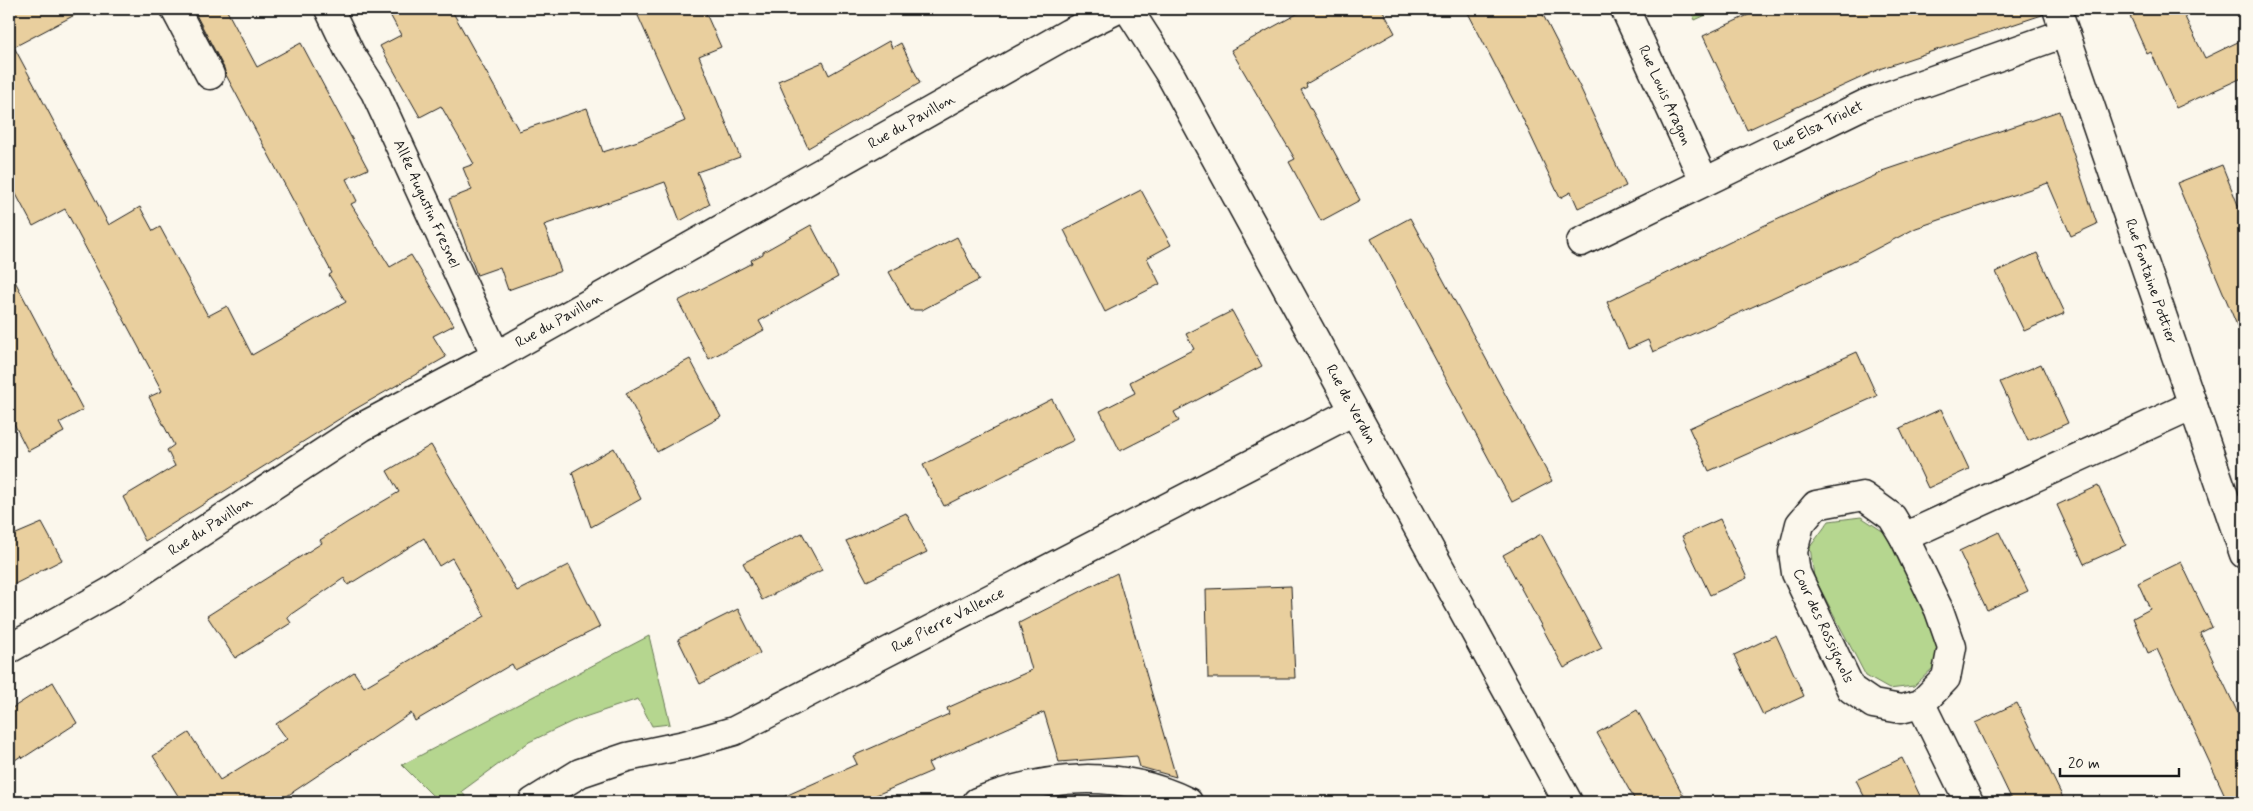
<svg xmlns="http://www.w3.org/2000/svg" width="2253" height="811" viewBox="0 0 2253 811" font-family="Mynerve,sans-serif">
	<style>
		.green { fill: #b5d68f; stroke: #687956 }
		.building { fill: #e9cf9e; stroke: #1c1c1c }
		.lines { fill: none; stroke-linecap: round; stroke-linejoin: round }
		.minor-casing { stroke: #1c1c1c; stroke-width: 31 }
		.minor { stroke: #fbf7ec; stroke-width: 28 }
		.labels { text-anchor: middle; dominant-baseline: central; stroke-width: 4; stroke-linejoin: round; paint-order: stroke }
		.street-label { font-size: 15px; fill: #1c1c1c; stroke: #fbf7ec }
	</style>
	<rect width="100%" height="100%" fill="#fbf7ec"/>
	<filter id="ink" filterUnits="userSpaceOnUse"><feTurbulence type="fractalNoise" baseFrequency=".02" numOctaves="2"/><feDisplacementMap in="SourceGraphic" scale="10" xChannelSelector="R" yChannelSelector="G"/><feConvolveMatrix kernelMatrix="1 2 1 2 8 2 1 2 1" color-interpolation-filters="sRGB"/></filter>
	<g filter="url(#ink)">
		<g class="green">
			<path d="M 1690,9 L 1719,9 L 1695,20 Z"/>
			<path d="M 1861,517 L 1887,534 L 1939,640 L 1935,666 L 1914,686 L 1889,689 L 1866,676 L 1814,577 L 1810,547 L 1829,521 Z"/>
			<path d="M 649,636 L 670,724 L 652,726 L 638,699 L 573,721 L 529,742 L 462,791 L 468,802 L 439,802 L 402,765 Z"/>
		</g>
		<g class="building">
			<path d="M 9,9 L 86,9 L 14,47 L 109,225 L 140,207 L 153,231 L 160,227 L 208,316 L 227,306 L 252,355 L 346,302 L 329,275 L 332,273 L 226,75 L 224,68 L 193,9 L 226,9 L 257,67 L 301,43 L 368,169 L 346,179 L 357,201 L 351,204 L 390,267 L 411,255 L 454,325 L 433,336 L 446,357 L 352,411 L 145,541 L 123,497 L 175,466 L 167,450 L 174,445 L 149,397 L 162,391 L 65,209 L 33,226 L 9,181 Z"/>
			<path d="M 387,9 L 451,9 L 519,131 L 587,108 L 603,152 L 638,141 L 685,121 L 635,9 L 704,9 L 721,47 L 699,56 L 740,157 L 697,172 L 710,204 L 680,221 L 665,182 L 544,225 L 561,271 L 508,290 L 500,267 L 477,275 L 449,199 L 472,190 L 463,168 L 474,164 L 441,106 L 420,117 L 380,46 L 401,35 Z"/>
			<path d="M 1306,9 L 1382,9 L 1395,33 L 1306,84 L 1307,87 L 1301,90 L 1360,200 L 1321,221 L 1289,162 L 1295,159 L 1231,50 Z"/>
			<path d="M 1466,9 L 1540,9 L 1581,89 L 1626,186 L 1578,208 L 1571,192 L 1560,198 L 1522,117 Z"/>
			<path d="M 1761,9 L 2042,9 L 2042,15 L 1882,68 L 1747,130 L 1703,36 Z"/>
			<path d="M 2127,9 L 2181,9 L 2205,58 L 2244,39 L 2244,77 L 2176,108 L 2151,52 L 2147,54 Z"/>
			<path d="M 889,41 L 892,48 L 901,43 L 920,83 L 808,148 L 778,81 L 823,62 L 829,75 Z"/>
			<path d="M 2059,111 L 2097,224 L 2071,236 L 2048,183 L 1916,228 L 1851,262 L 1653,352 L 1648,340 L 1628,349 L 1607,302 L 1763,226 L 1883,172 L 1882,171 Z"/>
			<path d="M 2222,165 L 2244,220 L 2244,342 L 2177,183 Z"/>
			<path d="M 1141,190 L 1171,245 L 1147,258 L 1160,284 L 1105,312 L 1064,230 Z"/>
			<path d="M 1410,218 L 1552,481 L 1512,502 L 1371,239 Z"/>
			<path d="M 811,225 L 838,277 L 759,321 L 764,330 L 709,359 L 678,301 L 752,263 L 751,260 L 763,254 L 763,252 Z"/>
			<path d="M 957,237 L 979,280 L 922,310 L 910,310 L 889,272 Z"/>
			<path d="M 2037,253 L 2065,313 L 2024,331 L 1996,272 Z"/>
			<path d="M 9,270 L 83,410 L 59,423 L 64,432 L 28,451 L 9,414 Z"/>
			<path d="M 1232,311 L 1262,366 L 1174,412 L 1179,421 L 1120,451 L 1100,411 L 1135,393 L 1130,382 L 1194,349 L 1186,334 Z"/>
			<path d="M 1857,352 L 1877,396 L 1709,471 L 1689,428 Z"/>
			<path d="M 690,359 L 721,417 L 657,452 L 626,393 Z"/>
			<path d="M 2041,364 L 2068,423 L 2028,441 L 2000,382 Z"/>
			<path d="M 1052,399 L 1074,440 L 944,506 L 923,465 Z"/>
			<path d="M 1941,409 L 1969,469 L 1928,488 L 1900,428 Z"/>
			<path d="M 431,445 L 517,591 L 569,565 L 600,627 L 515,670 L 512,664 L 415,721 L 411,713 L 278,802 L 182,802 L 153,756 L 189,733 L 220,780 L 287,739 L 276,724 L 354,672 L 364,687 L 485,616 L 452,558 L 439,566 L 424,538 L 348,585 L 344,578 L 287,617 L 291,623 L 235,658 L 207,616 L 322,543 L 320,540 L 348,522 L 399,492 L 387,471 Z"/>
			<path d="M 614,448 L 641,499 L 591,527 L 572,472 Z"/>
			<path d="M 2098,486 L 2126,545 L 2084,564 L 2057,505 Z"/>
			<path d="M 906,513 L 927,552 L 867,581 L 846,541 Z"/>
			<path d="M 1720,519 L 1747,578 L 1710,595 L 1682,536 Z"/>
			<path d="M 42,523 L 62,560 L 9,587 L 9,537 Z"/>
			<path d="M 1999,532 L 2028,591 L 1987,610 L 1959,551 Z"/>
			<path d="M 802,533 L 822,570 L 762,600 L 743,563 Z"/>
			<path d="M 1541,534 L 1602,648 L 1564,668 L 1503,555 Z"/>
			<path d="M 2181,562 L 2212,627 L 2200,633 L 2244,726 L 2244,802 L 2228,802 L 2157,649 L 2148,653 L 2133,618 L 2150,609 L 2138,583 Z"/>
			<path d="M 1117,573 L 1176,777 L 1140,767 L 1137,756 L 1059,762 L 1044,712 L 928,763 L 932,771 L 860,802 L 772,802 L 857,764 L 853,756 L 949,714 L 947,708 L 1032,670 L 1019,623 Z"/>
			<path d="M 1291,586 L 1295,678 L 1208,678 L 1206,589 Z"/>
			<path d="M 738,609 L 760,653 L 700,684 L 678,639 Z"/>
			<path d="M 1776,635 L 1804,696 L 1763,715 L 1734,655 Z"/>
			<path d="M 53,682 L 77,723 L 23,758 L 21,756 L 9,764 L 9,710 Z"/>
			<path d="M 2017,703 L 2065,802 L 2013,802 L 1975,723 Z"/>
			<path d="M 1637,710 L 1668,767 L 1687,802 L 1636,802 L 1597,733 Z"/>
			<path d="M 1902,758 L 1923,802 L 1867,802 L 1856,780 Z"/>
		</g>
		<g class="lines">
			<defs>
				<g id="minor">
					<path d="M 175,9 L 210,75"/>
					<path id="s1" d="M 329,9 L 350,53 L 375,92 L 496,356"/>
					<path id="s2" d="M 1128,9 L 1171,76 L 1568,802"/>
					<path id="s3" d="M 1625,9 L 1704,181"/>
					<path id="s4" d="M 2057,9 L 2244,554"/>
					<path id="s5" d="M 1581,242 L 1865,104 L 2065,33"/>
					<path d="M 1863,496 L 1892,517 L 1904,537 L 1939,610 L 1952,647 L 1946,678 L 1921,704 L 1901,709 L 1873,704 L 1851,689 L 1796,573 L 1793,552 L 1800,524 L 1816,505 Z"/>
					<path d="M 1904,537 L 2193,405"/>
					<path id="s6" d="M 9,649 L 110,592 L 362,427 L 496,356 L 1069,33 L 1118,9"/>
					<path d="M 1921,704 L 1969,802"/>
					<path id="s7" d="M 533,802 L 580,773 L 627,757 L 685,745 L 734,731 L 1354,411"/>
					<path d="M 977,802 C 1047,774 1120,769 1188,802"/>
				</g>
			</defs>
			<use href="#minor" class="minor-casing"/>
			<use href="#minor" class="minor"/>
		</g>
	</g>
	<g class="labels">
		<g class="street-label">
			<text stroke="none"><textPath href="#s3" startOffset="95">Rue Louis Aragon</textPath></text>
			<text stroke="none"><textPath href="#s6" startOffset="1046">Rue du Pavillon</textPath></text>
			<text stroke="none"><textPath href="#s5" startOffset="264">Rue Elsa Triolet</textPath></text>
			<text stroke="none"><textPath href="#s1" startOffset="218">Allée Augustin Fresnel</textPath></text>
			<text stroke="none"><textPath href="#s4" startOffset="288">Rue Fontaine Pottier</textPath></text>
			<text stroke="none"><textPath href="#s6" startOffset="641">Rue du Pavillon</textPath></text>
			<text stroke="none"><textPath href="#s2" startOffset="454">Rue de Verdun</textPath></text>
			<text stroke="none"><textPath href="#s6" startOffset="236">Rue du Pavillon</textPath></text>
			<text stroke="none"><textPath href="#s7" startOffset="456">Rue Pierre Vallence</textPath></text>
			<text transform="translate(1823 626) rotate(65)">Cour des Rossignols</text>
		</g>
	</g>
	<rect width="2253" height="811" fill="none" stroke="#fbf7ec" stroke-width="30"/>
	<rect x="15" y="15" width="2223" height="781" fill="none" stroke="#1c1c1c" stroke-width="2" filter="url(#ink)"/>
	<path d="M2060 768v8h119v-8" fill="none" stroke="#1c1c1c" stroke-width="2.5"/>
	<text x="2068" y="768" font-size="15" fill="#1c1c1c" stroke="#fbf7ec" stroke-width="4" paint-order="stroke">20 m</text>
</svg>
